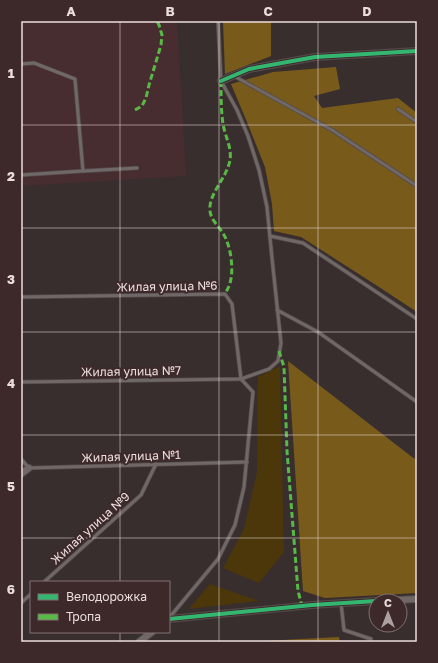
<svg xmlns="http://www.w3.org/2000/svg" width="438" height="663" viewBox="0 0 438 663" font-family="'Golos Text',sans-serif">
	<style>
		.built { fill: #472d2f }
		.green { fill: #4b3709 }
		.forest { fill: #785b1b }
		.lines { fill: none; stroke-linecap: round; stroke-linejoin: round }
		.service-casing { stroke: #544a4a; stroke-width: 4.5 }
		.minor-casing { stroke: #544a4a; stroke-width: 8 }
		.service { stroke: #706767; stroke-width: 3 }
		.minor { stroke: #706767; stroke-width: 6 }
		.quiet { stroke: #58b947; stroke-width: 3; stroke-dasharray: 6 3; stroke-linecap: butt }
		.cycleway-casing { stroke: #3d292a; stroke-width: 6 }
		.cycleway { stroke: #33b770; stroke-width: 4 }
		.grid { fill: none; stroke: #ebdddd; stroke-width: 1; stroke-opacity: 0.55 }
		.labels { text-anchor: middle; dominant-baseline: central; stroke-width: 4; stroke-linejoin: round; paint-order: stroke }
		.street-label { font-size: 12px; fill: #ebdddd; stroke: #3d292a }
		.neatline { fill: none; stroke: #ebdddd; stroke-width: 1.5 }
		.grid-label { font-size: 13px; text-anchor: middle; font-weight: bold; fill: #ebdddd }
	</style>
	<rect width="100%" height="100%" fill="#392e2e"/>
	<path class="built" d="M 21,21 L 177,21 L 186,176 L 21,186 Z"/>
	<g class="green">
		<path d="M 280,366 L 284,552 L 259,583 L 223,568 L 244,529 L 257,472 L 258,377 Z"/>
		<path d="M 210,584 L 259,601 L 189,609 Z"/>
	</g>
	<g class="forest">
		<path d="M 223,21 L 271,21 L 271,56 L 225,74 Z"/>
		<path d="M 336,67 L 340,89 L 314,96 L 322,108 L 398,98 L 417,113 L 417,312 L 379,287 L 301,237 L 274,231 L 272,204 L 265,167 L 247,122 L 231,84 L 273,72 Z"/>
		<path d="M 288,361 L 412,457 L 417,460 L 417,593 L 325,598 L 303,591 Z"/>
		<path d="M 339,637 L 340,642 L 246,642 Z"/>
	</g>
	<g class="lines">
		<defs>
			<g id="service">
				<path d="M 21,64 L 34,63 L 75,79 L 83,171 L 137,168"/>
				<path d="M 234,76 L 332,130 L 417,186"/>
				<path d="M 398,109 L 417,122"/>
				<path d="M 21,175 L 83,171"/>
				<path d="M 270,236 L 303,243 L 417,319"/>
				<path d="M 21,297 L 225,294 L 232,304 L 241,379"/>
				<path d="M 277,310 L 318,332 L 417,402"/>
				<path d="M 21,382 L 241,379 L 269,369 L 278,361 L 281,343 L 272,258 L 267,207 L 259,170 L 248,136 L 237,110 L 221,81 L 218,21"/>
				<path d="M 21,459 L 29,468 L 247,462"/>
				<path d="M 44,582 L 141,495 L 156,464"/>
				<path d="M 21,603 L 31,594"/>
				<path d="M 341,603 L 344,630 L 371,639"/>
				<path d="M 169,618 L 218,559 L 235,525 L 244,487 L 253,392 L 241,379"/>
				<path d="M 21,641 L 23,642"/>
			</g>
			<g id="minor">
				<path d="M 221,81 L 249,69 L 315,57 L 417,51"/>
				<path d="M 21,474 L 29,468"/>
				<path d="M 380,601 L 417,599"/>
				<path d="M 169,619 L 312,605 L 376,601"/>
				<path d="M 139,642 L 152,632"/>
			</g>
		</defs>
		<use href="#service" class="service-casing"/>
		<use href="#minor" class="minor-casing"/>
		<use href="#service" class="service"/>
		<use href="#minor" class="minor"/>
		<g class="quiet">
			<path d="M 221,81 C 221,96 221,110 223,124 C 225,136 232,148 230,160 C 227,178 208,194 210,211 C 211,221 220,227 224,235 C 231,247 234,270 230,283 C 229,287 227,290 225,294"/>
			<path d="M 135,110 L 142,106 L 146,98 L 149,85 L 161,45 L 162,35 L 159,25 L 157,21"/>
			<path d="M 279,351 L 284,367 L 287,451 L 298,591 L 302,606"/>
		</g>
		<defs>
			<g id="cycleway">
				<path d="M 221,81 L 249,69 L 315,57 L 417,51"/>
				<path d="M 169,619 L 312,605 L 376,601"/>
			</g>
		</defs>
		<use href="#cycleway" class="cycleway-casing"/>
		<use href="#cycleway" class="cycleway"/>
	</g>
	<path class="grid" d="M 120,21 L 120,582M 219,21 L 219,642M 318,21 L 318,642M 21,125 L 417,125M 21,228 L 417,228M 21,332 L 417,332M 21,435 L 417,435M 21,538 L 417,538M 120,632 L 120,642"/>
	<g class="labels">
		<g class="street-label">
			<text transform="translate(167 286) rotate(-1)">Жилая улица №6</text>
			<text transform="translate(131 371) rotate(-1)">Жилая улица №7</text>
			<text transform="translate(131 456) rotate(-2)">Жилая улица №1</text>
			<text transform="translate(90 528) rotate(-42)">Жилая улица №9</text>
		</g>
	</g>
	<rect width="438" height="663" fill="none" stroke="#3d292a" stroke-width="44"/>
	<rect x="30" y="581" width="140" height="52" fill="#3d292a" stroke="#837172"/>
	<rect x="38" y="594" width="20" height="6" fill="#33b770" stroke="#837172"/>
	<text x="66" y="601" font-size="12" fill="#ebdddd">Велодорожка</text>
	<rect x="38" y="614" width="20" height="6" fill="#58b947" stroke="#837172"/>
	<text x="66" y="621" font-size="12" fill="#ebdddd">Тропа</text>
	<g transform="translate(388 613)"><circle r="19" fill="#3d292a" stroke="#837172"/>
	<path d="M0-3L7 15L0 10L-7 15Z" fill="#ada0a0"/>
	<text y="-6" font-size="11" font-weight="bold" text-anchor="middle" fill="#ebdddd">С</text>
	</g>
	<rect x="22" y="22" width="394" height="619" class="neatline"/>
	<g class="grid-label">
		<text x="71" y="16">A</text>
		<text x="170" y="16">B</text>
		<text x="268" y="16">C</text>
		<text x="367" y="16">D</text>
		<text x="11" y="78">1</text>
		<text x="11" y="181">2</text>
		<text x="11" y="284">3</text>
		<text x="11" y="388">4</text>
		<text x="11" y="491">5</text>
		<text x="11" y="594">6</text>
	</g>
</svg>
